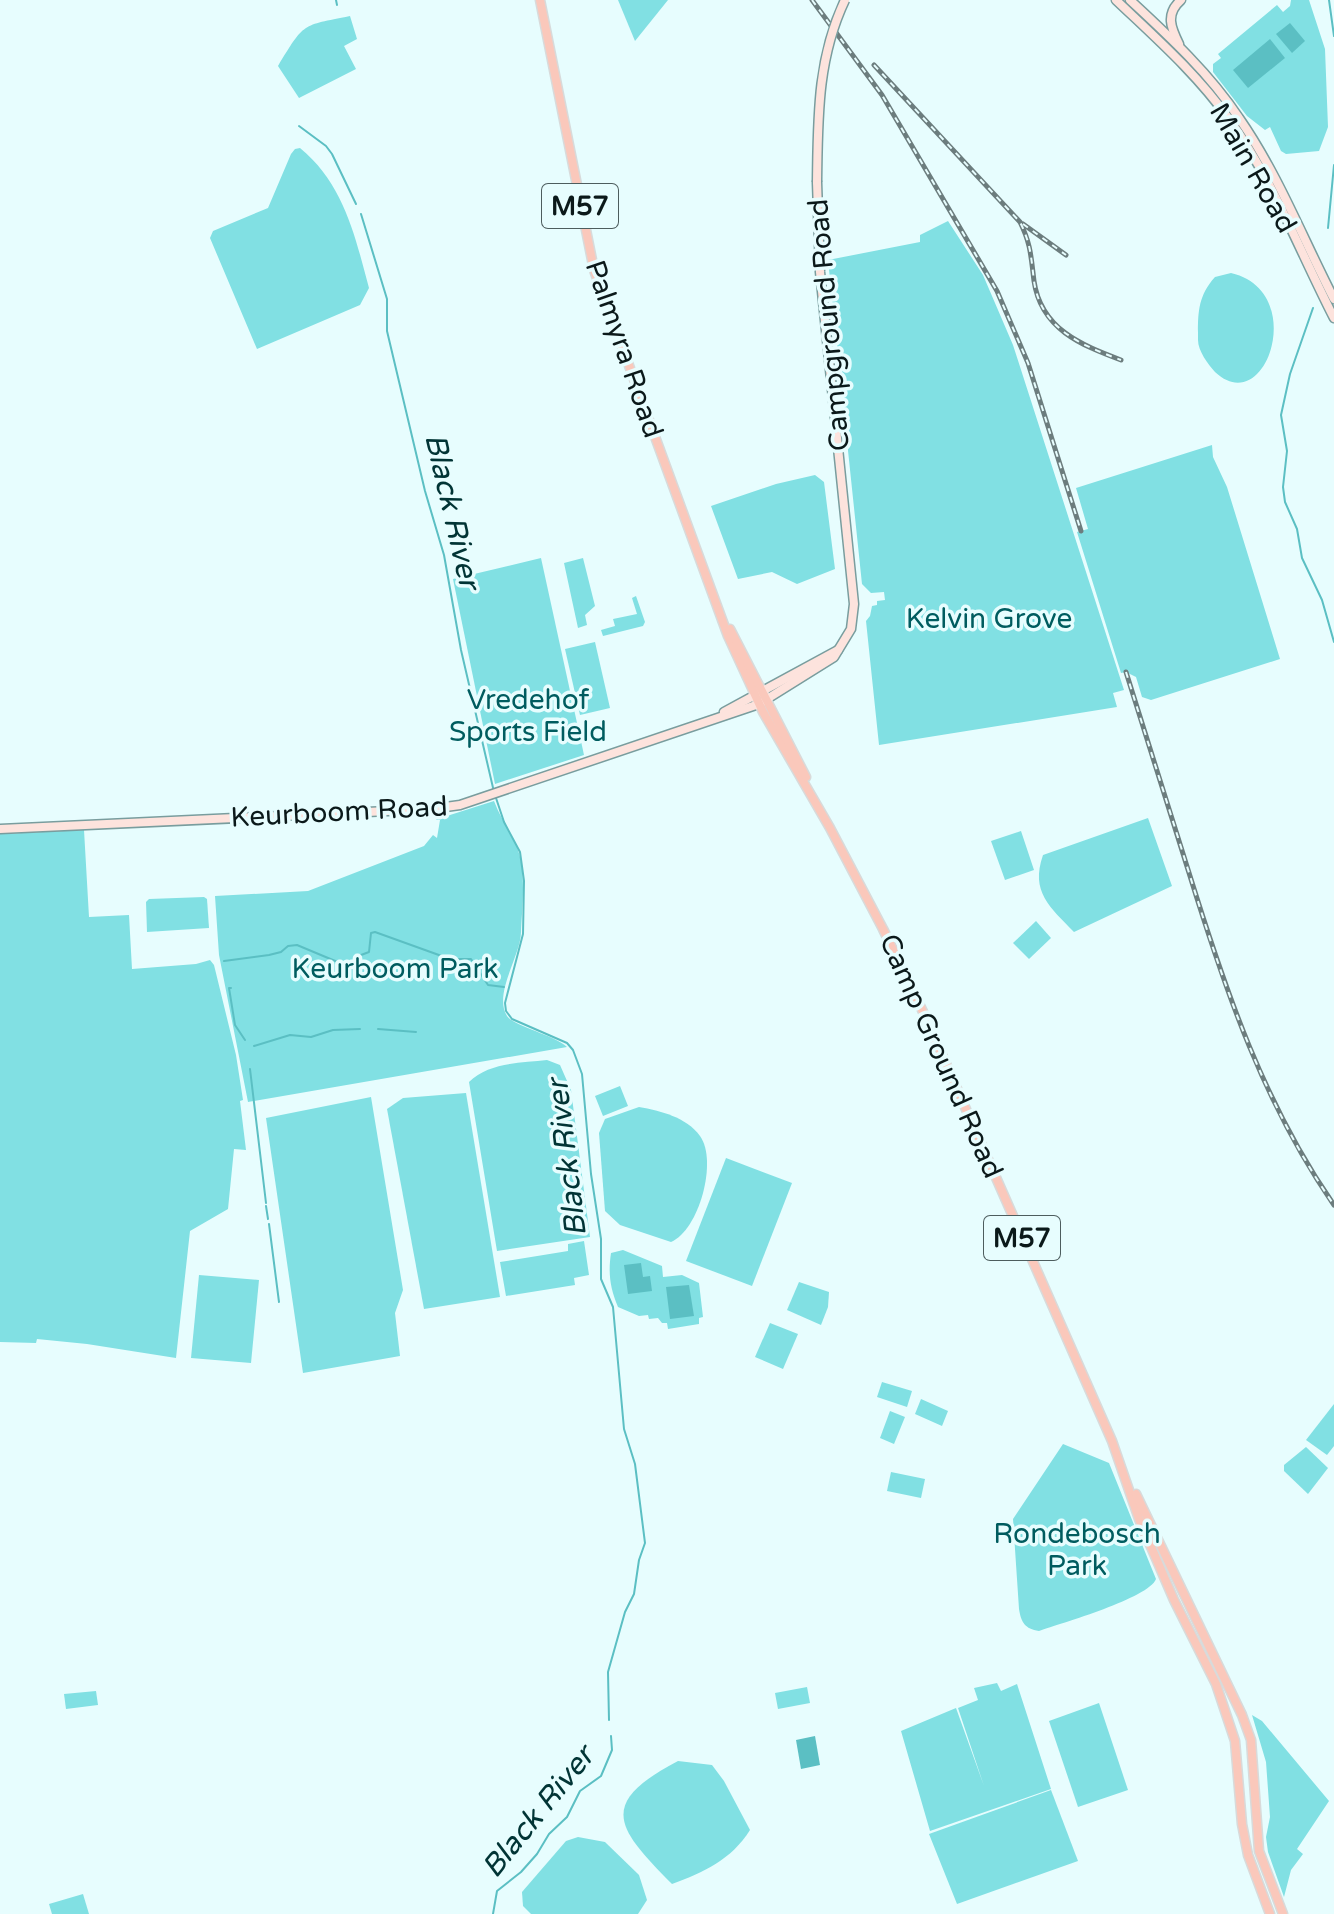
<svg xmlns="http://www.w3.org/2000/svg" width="1334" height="1914" viewBox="0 0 1334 1914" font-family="'Varela Round',sans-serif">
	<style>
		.green { fill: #81e0e3 }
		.water { fill: #5bbfc3 }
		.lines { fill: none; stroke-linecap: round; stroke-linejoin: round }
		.stream { stroke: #5bbfc3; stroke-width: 2 }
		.secondary-casing { stroke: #799d9e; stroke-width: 11 }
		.primary-casing { stroke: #d8dada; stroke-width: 11 }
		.secondary { stroke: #fde3dd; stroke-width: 8 }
		.primary { stroke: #fac8bb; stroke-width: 8 }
		.rail-casing { stroke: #6c7d7e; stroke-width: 5 }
		.rail { stroke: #e7fdfe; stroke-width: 2; stroke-dasharray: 6; stroke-linecap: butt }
		.secondary-bridge-casing { stroke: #799d9e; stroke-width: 11; stroke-linecap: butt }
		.secondary-bridge { stroke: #fde3dd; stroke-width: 8 }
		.labels { text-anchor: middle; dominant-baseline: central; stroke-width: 7; stroke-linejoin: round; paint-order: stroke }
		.shield { fill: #e7fdfe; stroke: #4d5d5e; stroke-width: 2 }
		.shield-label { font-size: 26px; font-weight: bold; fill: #0b191a }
		.street-label { font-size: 28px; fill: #0b191a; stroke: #e7fdfe }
		.park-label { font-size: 28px; fill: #005c5f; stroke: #e7fdfe }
		.water-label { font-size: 30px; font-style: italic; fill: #013435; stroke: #e7fdfe }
	</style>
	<rect width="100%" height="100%" fill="#e7fdfe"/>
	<g class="green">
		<path d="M 618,0 L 668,0 L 635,41 Z"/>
		<path d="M 1291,0 L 1309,0 L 1325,49 L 1328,127 L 1319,151 L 1286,154 L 1281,151 L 1270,127 L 1265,130 L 1247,116 L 1213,72 L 1213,64 L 1221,58 L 1218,54 L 1277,5 L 1283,12 L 1290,6 Z"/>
		<path d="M 350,16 L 357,39 L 344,46 L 356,69 L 299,98 L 278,66 C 305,22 301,26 350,16 Z"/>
		<path d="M 300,148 C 344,184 355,236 369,288 L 360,305 L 257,349 L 210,238 L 213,231 L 268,208 L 291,154 L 295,149 Z"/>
		<path d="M 948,221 L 983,275 L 1013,345 L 1124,690 L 1113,693 L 1117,707 L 879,745 L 866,621 L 870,616 L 872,606 L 877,605 L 877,601 L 885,600 L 884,592 L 871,593 L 862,584 L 828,260 L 920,242 L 920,235 Z"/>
		<path d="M 1231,273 C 1309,291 1266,420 1215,372 C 1208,364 1198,351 1198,340 C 1198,315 1197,297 1215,277 Z"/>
		<path d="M 1212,445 L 1213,457 L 1227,487 L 1280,659 L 1151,700 L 1142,697 L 1136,677 L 1126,672 L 1121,673 L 1077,532 L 1088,529 L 1076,488 Z"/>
		<path d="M 815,475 L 824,482 L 835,569 L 797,584 L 772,572 L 738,579 L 711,506 L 776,484 Z"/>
		<path d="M 541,558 L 584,755 L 495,784 L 453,579 Z"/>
		<path d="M 583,558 L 595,606 L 585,615 L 587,625 L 578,628 L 564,563 Z"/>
		<path d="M 636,596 L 645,622 L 643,626 L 603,636 L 601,630 L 615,626 L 613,619 L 637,614 L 632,598 Z"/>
		<path d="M 595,642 L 610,708 L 580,715 L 565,649 Z"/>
		<path d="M 494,801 C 500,817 509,830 516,845 C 527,869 522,907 521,932 C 521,955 493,994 507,1016 C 513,1026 554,1035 567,1047 L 248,1102 L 219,955 L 215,896 L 308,891 L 424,846 L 433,835 L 437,838 L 440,820 L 436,820 L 439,816 L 450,815 Z"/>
		<path d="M 1148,818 L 1172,886 L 1074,932 C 1050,907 1030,892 1043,855 Z"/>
		<path d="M 84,830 L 89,917 L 129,915 L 132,969 L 196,964 L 210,960 L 214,965 L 236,1055 L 243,1100 L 240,1101 L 246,1150 L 234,1149 L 228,1209 L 190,1231 L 176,1358 L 87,1344 L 37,1339 L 36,1343 L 0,1342 L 0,834 Z"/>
		<path d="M 1021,831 L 1034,870 L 1005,880 L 991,841 Z"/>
		<path d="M 204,897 L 207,899 L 209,928 L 147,932 L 146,902 L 149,899 Z"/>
		<path d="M 1036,921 L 1051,938 L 1029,959 L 1013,943 Z"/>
		<path d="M 547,1060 L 560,1065 L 571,1090 L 590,1237 L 497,1251 L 469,1082 C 489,1062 521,1063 547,1060 Z"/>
		<path d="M 620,1086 L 628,1106 L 603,1116 L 595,1096 Z"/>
		<path d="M 466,1093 L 500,1297 L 424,1309 L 387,1109 L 403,1098 Z"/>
		<path d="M 371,1097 L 403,1290 L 395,1313 L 400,1356 L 303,1373 L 266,1118 Z"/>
		<path d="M 639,1107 C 661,1111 686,1117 700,1136 C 718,1161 699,1230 671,1242 L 620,1225 L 605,1211 L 599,1133 L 605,1119 Z"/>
		<path d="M 726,1158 L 792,1183 L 752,1286 L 686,1261 Z"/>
		<path d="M 584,1241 L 589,1275 L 574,1278 L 575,1285 L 506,1296 L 500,1262 L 568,1251 L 568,1244 Z"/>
		<path d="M 623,1250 L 662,1266 L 663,1277 L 682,1275 L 699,1283 L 703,1317 L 699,1318 L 699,1324 L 668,1329 L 667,1323 L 662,1323 L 658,1318 L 649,1319 L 648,1315 L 639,1316 L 618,1307 C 610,1288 608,1273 611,1253 Z"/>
		<path d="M 199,1275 L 259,1280 L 251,1363 L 191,1358 Z"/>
		<path d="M 799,1282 L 829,1292 L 828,1307 L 821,1325 L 787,1310 Z"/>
		<path d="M 770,1323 L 798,1334 L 783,1369 L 755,1357 Z"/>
		<path d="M 882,1382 L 912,1391 L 907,1407 L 877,1397 Z"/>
		<path d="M 921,1399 L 948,1411 L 942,1426 L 915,1414 Z"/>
		<path d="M 1334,1404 L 1334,1446 L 1327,1455 L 1306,1440 Z"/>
		<path d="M 890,1411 L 905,1417 L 894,1444 L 880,1438 Z"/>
		<path d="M 1063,1444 L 1109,1463 L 1156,1579 C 1149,1598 1062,1623 1039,1631 C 1025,1629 1021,1622 1019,1609 L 1013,1519 Z"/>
		<path d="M 1306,1447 L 1328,1468 L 1308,1494 L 1284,1471 L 1284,1465 Z"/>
		<path d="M 891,1472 L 925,1479 L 921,1498 L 887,1491 Z"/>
		<path d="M 997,1683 L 1001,1691 L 1017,1684 L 1051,1789 L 930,1831 L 901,1731 L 956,1708 L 984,1786 L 958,1708 L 978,1700 L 974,1688 Z"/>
		<path d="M 807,1687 L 810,1703 L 778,1709 L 775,1693 Z"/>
		<path d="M 96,1691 L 98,1705 L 66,1709 L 64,1694 Z"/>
		<path d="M 1099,1703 L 1128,1790 L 1078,1807 L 1049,1721 Z"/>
		<path d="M 1252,1715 L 1262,1721 L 1329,1801 L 1297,1849 L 1303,1854 L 1291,1870 L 1284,1897 L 1268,1852 L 1266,1837 L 1270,1817 L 1266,1762 Z"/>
		<path d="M 678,1761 L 712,1765 L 724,1781 L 750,1830 C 731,1860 704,1872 672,1884 C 617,1828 596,1804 678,1761 Z"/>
		<path d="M 1051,1790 L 1078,1861 L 957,1904 L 929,1834 Z"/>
		<path d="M 578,1837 L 605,1842 L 639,1875 L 647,1900 L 638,1914 L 531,1914 L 523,1906 L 522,1892 L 566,1841 Z"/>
		<path d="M 83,1894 L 89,1914 L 52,1914 L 49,1904 Z"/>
	</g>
	<g class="water">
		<path d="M 1290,23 L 1305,41 L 1292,53 L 1276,34 Z"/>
		<path d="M 1270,39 L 1285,58 L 1248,88 L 1233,70 Z"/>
		<path d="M 641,1263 L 643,1277 L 650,1276 L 652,1291 L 628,1294 L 624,1265 Z"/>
		<path d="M 689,1285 L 694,1316 L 670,1319 L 666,1287 Z"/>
		<path d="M 815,1736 L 820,1765 L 801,1769 L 796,1740 Z"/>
	</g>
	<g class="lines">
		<g class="stream">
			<path d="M 336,0 L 337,5"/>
			<path d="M 1329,0 L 1334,36"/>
			<path d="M 299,126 L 326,146 L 332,154 L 356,204"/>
			<path d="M 361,214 L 387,299 L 387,331 L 425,491 L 444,555 L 461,650 L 494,792"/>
			<path d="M 1328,228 L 1334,165"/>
			<path d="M 1313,308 L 1290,374 L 1281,415 L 1287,451 L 1283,487 L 1285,502 L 1297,529 L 1302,558 L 1322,600 L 1334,642"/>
			<path d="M 496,798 L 504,822 L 520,852 L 524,881 L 523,934 L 505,1003 L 506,1011 L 512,1019 L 567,1043 L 573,1050 L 582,1074 L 591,1174 L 601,1239 L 601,1279 L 613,1307 L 624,1429 L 635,1464 L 645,1543 L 639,1560 L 634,1594 L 625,1612 L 608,1672 L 609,1720"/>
			<path d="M 361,955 L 369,952 L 371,933 L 375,932 L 450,959 L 471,959 L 488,985 L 504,987"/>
			<path d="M 224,961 L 269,955 L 281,952 L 288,946 L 297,945 L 340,963"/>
			<path d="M 231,988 L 229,988 L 235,1025 L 245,1040"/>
			<path d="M 378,1029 L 416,1032"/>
			<path d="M 254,1046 L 290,1035 L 311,1037 L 333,1030 L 360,1029"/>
			<path d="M 250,1069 L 266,1203"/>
			<path d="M 266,1206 L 268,1219"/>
			<path d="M 269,1224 L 279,1302"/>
			<path d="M 493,1914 L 497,1891 L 521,1872 L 537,1854 L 549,1834 L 567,1817 L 580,1791 L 601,1776 L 612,1750 L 611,1736"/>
		</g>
		<defs>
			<g id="secondary">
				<path d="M 1116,0 C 1156,38 1197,74 1229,119 C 1273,180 1300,252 1334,318"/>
				<path d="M 1130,0 C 1169,36 1210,74 1239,118 C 1278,174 1303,239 1334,299"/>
				<path d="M 1179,44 C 1171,28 1165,14 1181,0"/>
				<path d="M 724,712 L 838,650"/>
				<path d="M 0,829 L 431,809 L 460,805 L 759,704 L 834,657 L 851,629 L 854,604 L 820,272 L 817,182"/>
			</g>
			<g id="primary">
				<path d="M 540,0 L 594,270 L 728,636 L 763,712 L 830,828 L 883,929 L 924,1014 L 1112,1441 L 1139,1519 L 1174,1600 L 1216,1684 L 1235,1741 L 1242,1824 L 1248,1855 L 1270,1914"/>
				<path d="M 730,629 L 806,777"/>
				<path d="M 1136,1494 L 1242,1715 L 1251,1740 L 1259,1851 L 1283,1914"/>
			</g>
		</defs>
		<use href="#secondary" class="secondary-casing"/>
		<use href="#primary" class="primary-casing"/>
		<use href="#secondary" class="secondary"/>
		<use href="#primary" class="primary"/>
		<defs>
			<g id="rail">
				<path d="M 812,0 L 882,95 L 997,291 L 1028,363 L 1081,531"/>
				<path d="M 874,65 L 1020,222 C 1031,244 1031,257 1034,281 C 1041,329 1081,345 1121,360"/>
				<path d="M 1023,224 L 1066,255"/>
				<path d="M 1126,672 C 1147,740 1169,808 1190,876 C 1226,992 1264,1104 1334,1205"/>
			</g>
		</defs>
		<use href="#rail" class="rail-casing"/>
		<use href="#rail" class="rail"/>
		<defs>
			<path id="secondary-bridge" d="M 817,182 C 818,118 817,59 845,0"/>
		</defs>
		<use href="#secondary-bridge" class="secondary-bridge-casing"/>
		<use href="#secondary-bridge" class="secondary-bridge"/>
	</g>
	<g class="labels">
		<g class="shield">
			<rect x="542" y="184" width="76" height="44" rx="6"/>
			<rect x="984" y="1216" width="76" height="44" rx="6"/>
		</g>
		<g class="shield-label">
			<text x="580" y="206">M57</text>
			<text x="1022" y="1238">M57</text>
		</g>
		<g class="street-label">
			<text transform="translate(1253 168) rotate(60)">Main Road</text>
			<text transform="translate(829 325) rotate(-95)">Campground Road</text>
			<text transform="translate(624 349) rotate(71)">Palmyra Road</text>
			<text transform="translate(339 812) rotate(-3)">Keurboom Road</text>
			<text transform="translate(941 1056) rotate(66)">Camp Ground Road</text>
		</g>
		<g class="park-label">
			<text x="989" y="619">Kelvin Grove</text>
			<text x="528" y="700">Vredehof<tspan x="528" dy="32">Sports Field</tspan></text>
			<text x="395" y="969">Keurboom Park</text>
			<text x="1077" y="1534">Rondebosch<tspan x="1077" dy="32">Park</tspan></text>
		</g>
		<g class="water-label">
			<text transform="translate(452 511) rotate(77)">Black River</text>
			<text transform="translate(567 1158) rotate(-97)">Black River</text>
			<text transform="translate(538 1812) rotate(-51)">Black River</text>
		</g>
	</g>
</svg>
